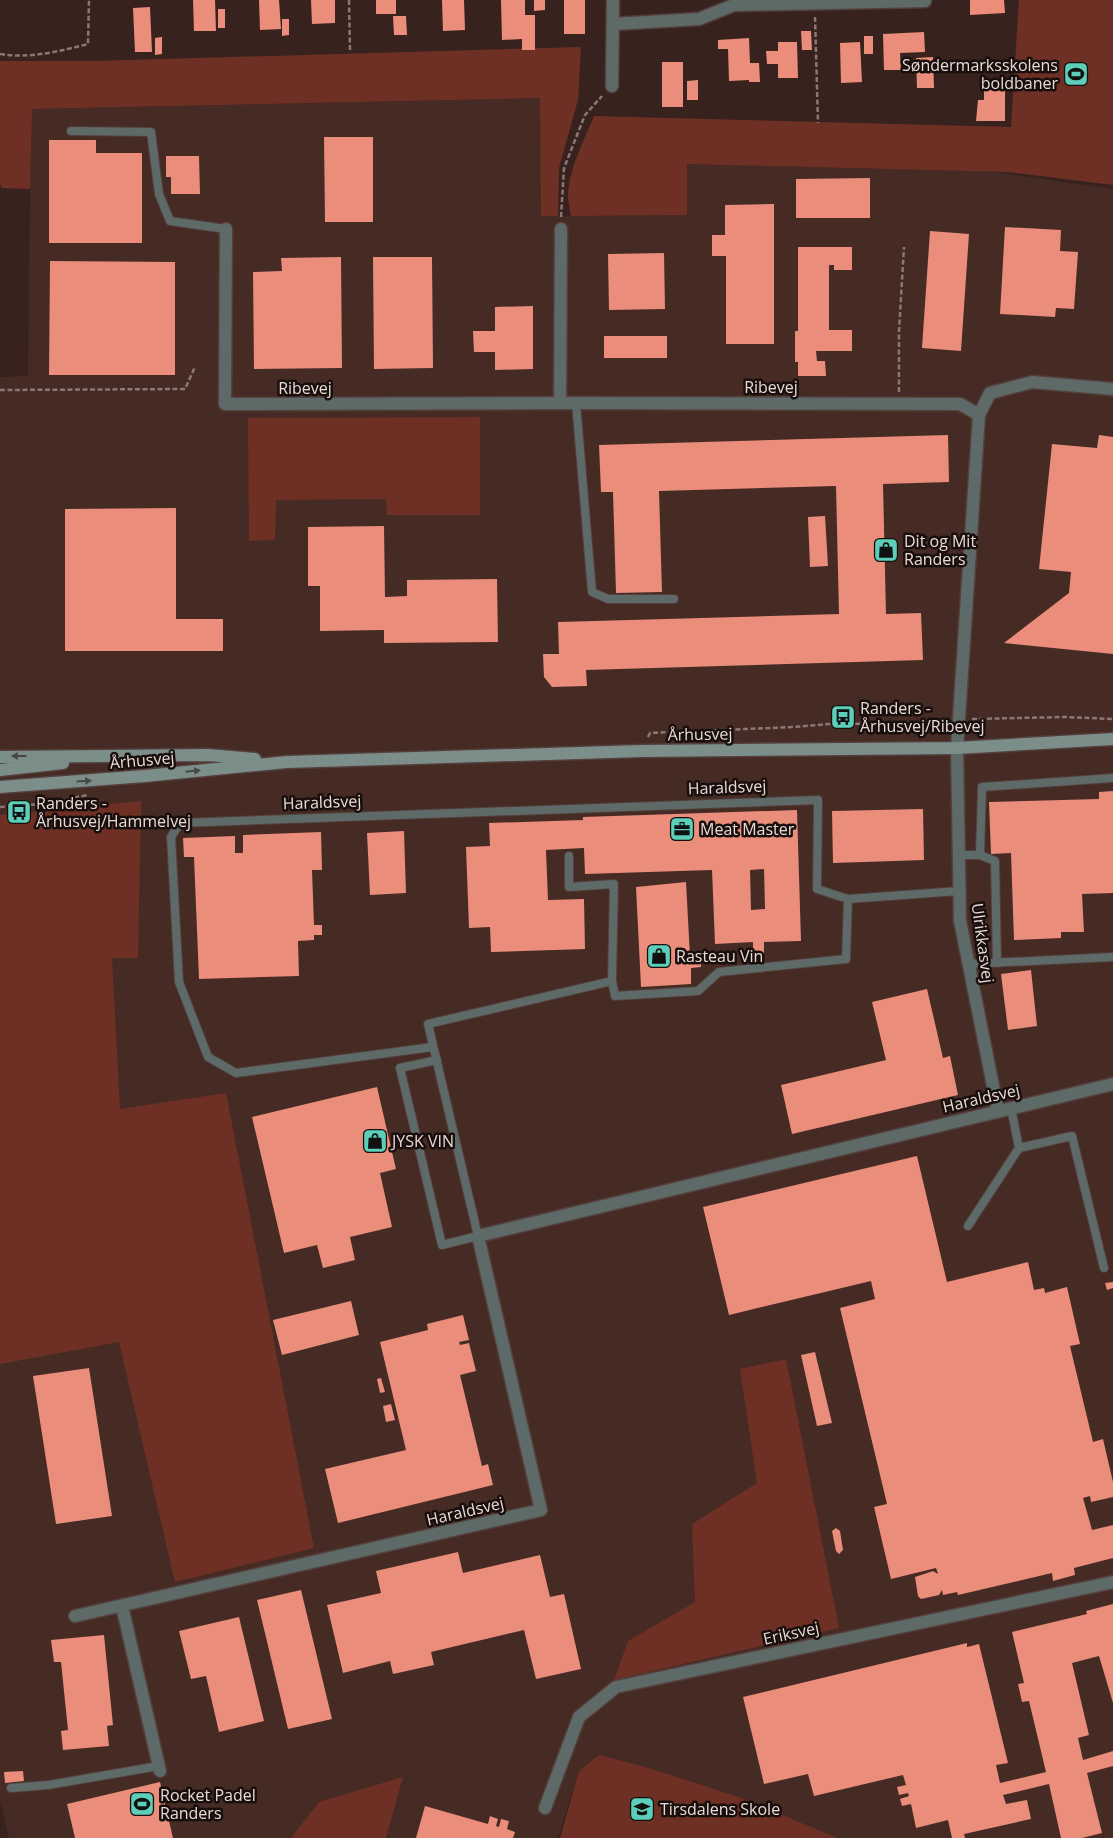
<svg xmlns="http://www.w3.org/2000/svg" width="1113" height="1838" viewBox="0 0 1113 1838" font-family="'Open Sans',sans-serif">
	<style>
		.built { fill: #462a24 }
		.green { fill: #6e3025 }
		.building { fill: #ea8d7b; fill-rule: evenodd }
		.lines { fill: none; stroke-linecap: round; stroke-linejoin: round }
		.service-casing { stroke: #543f3c; stroke-width: 10 }
		.minor-casing { stroke: #543f3c; stroke-width: 15 }
		.secondary-casing { stroke: #543f3c; stroke-width: 15 }
		.path { stroke: #8b7875; stroke-width: 2.5; stroke-dasharray: 5 2.5; stroke-linecap: butt }
		.service { stroke: #5d6a67; stroke-width: 8 }
		.minor { stroke: #5d6a67; stroke-width: 12 }
		.secondary { stroke: #7b8e8a; stroke-width: 12 }
		.oneway { fill: #454845 }
		.labels { text-anchor: middle; dominant-baseline: central; stroke-width: 5; stroke-linejoin: round; paint-order: stroke }
		.poi-label { font-size: 16px; fill: #e9dad7; stroke: #180f0d; text-anchor: start }
		.street-label { font-size: 16px; fill: #e9dad7; stroke: #180f0d }
	</style>
	<rect width="100%" height="100%" fill="#38221e"/>
	<path class="built" d="M 541,98 L 541,216 L 686,215 L 687,164 L 986,171 L 1113,189 L 1113,1838 L 838,1838 L 739,1797 L 649,1768 L 579,1771 L 558,1838 L 9,1838 L 0,1801 L 0,377 L 28,376 L 31,109 Z"/>
	<g class="green">
		<path d="M 1019,0 L 1113,0 L 1113,185 L 1008,172 L 687,164 L 687,215 L 571,216 C 570,209 568,202 568,196 C 569,168 584,141 594,116 L 1011,127 Z"/>
		<path d="M 581,47 L 578,100 L 559,168 L 558,216 L 541,216 L 540,98 L 32,109 L 30,189 L 2,188 L 0,184 L 0,61 L 93,61 Z"/>
		<path d="M 480,417 L 480,515 L 387,515 L 386,499 L 276,500 L 275,540 L 249,541 L 248,418 Z"/>
		<path d="M 141,801 L 138,958 L 112,958 L 120,1109 L 226,1093 L 314,1548 L 175,1582 L 119,1342 L 0,1364 L 0,815 Z"/>
		<path d="M 786,1359 L 839,1628 L 614,1680 L 628,1641 L 695,1602 L 692,1524 L 757,1483 L 740,1369 Z"/>
		<path d="M 599,1755 L 649,1768 L 739,1797 L 838,1838 L 560,1838 L 579,1771 Z"/>
		<path d="M 403,1777 L 386,1838 L 291,1838 L 319,1802 Z"/>
	</g>
	<g class="building">
		<path d="M 193,0 L 215,0 L 216,31 L 194,31 Z"/>
		<path d="M 259,0 L 279,0 L 281,29 L 260,30 Z"/>
		<path d="M 311,0 L 335,0 L 335,23 L 312,24 Z"/>
		<rect x="376" y="0" width="20" height="14"/>
		<path d="M 442,0 L 464,0 L 465,30 L 443,31 Z"/>
		<path d="M 501,0 L 525,0 L 525,15 L 535,15 L 535,50 L 522,50 L 522,39 L 502,40 Z"/>
		<path d="M 534,0 L 545,0 L 545,10 L 534,11 Z"/>
		<rect x="564" y="0" width="21" height="34"/>
		<path d="M 970,0 L 1004,0 L 1005,13 L 970,15 Z"/>
		<path d="M 150,7 L 152,52 L 135,52 L 133,8 Z"/>
		<rect x="218" y="9" width="7" height="19"/>
		<path d="M 393,16 L 406,16 L 407,35 L 394,35 Z"/>
		<path d="M 282,19 L 289,19 L 289,35 L 282,36 Z"/>
		<path d="M 801,31 L 811,31 L 812,50 L 802,50 Z"/>
		<path d="M 924,32 L 925,52 L 900,53 L 901,70 L 884,70 L 883,34 Z"/>
		<rect x="864" y="36" width="9" height="18"/>
		<path d="M 162,37 L 162,54 L 155,55 L 155,38 Z"/>
		<path d="M 749,38 L 750,63 L 759,63 L 760,82 L 749,82 L 749,80 L 729,81 L 728,49 L 718,49 L 718,40 Z"/>
		<path d="M 778,42 L 797,42 L 798,78 L 778,78 L 778,64 L 767,64 L 766,51 L 778,51 Z"/>
		<path d="M 860,42 L 862,82 L 841,83 L 840,43 Z"/>
		<path d="M 933,57 L 934,88 L 917,88 L 916,58 Z"/>
		<rect x="662" y="62" width="21" height="45"/>
		<path d="M 698,80 L 698,100 L 687,100 L 687,81 Z"/>
		<path d="M 984,89 L 1005,90 L 1005,121 L 976,121 L 978,100 L 984,100 Z"/>
		<path d="M 324,137 L 373,137 L 373,222 L 325,222 Z"/>
		<path d="M 49,140 L 96,140 L 96,153 L 142,153 L 142,243 L 49,243 Z"/>
		<path d="M 166,156 L 199,156 L 200,194 L 171,194 L 171,177 L 166,177 Z"/>
		<path d="M 870,178 L 870,218 L 796,218 L 796,179 Z"/>
		<path d="M 774,204 L 774,344 L 726,344 L 726,256 L 712,256 L 712,235 L 725,235 L 725,205 Z"/>
		<path d="M 1005,227 L 1061,230 L 1060,251 L 1078,252 L 1074,309 L 1056,308 L 1055,317 L 1000,314 Z"/>
		<path d="M 930,231 L 969,234 L 961,351 L 922,348 Z"/>
		<path d="M 798,247 L 852,247 L 852,270 L 834,270 L 834,265 L 829,265 L 829,330 L 852,330 L 852,351 L 816,351 L 817,361 L 825,361 L 826,376 L 798,376 L 798,362 L 795,362 L 795,331 L 798,331 Z"/>
		<path d="M 664,253 L 665,309 L 609,310 L 608,254 Z"/>
		<path d="M 341,257 L 342,368 L 254,369 L 253,272 L 282,271 L 281,258 Z"/>
		<path d="M 373,257 L 432,257 L 433,368 L 374,369 Z"/>
		<path d="M 50,261 L 175,262 L 175,375 L 49,375 Z"/>
		<path d="M 533,306 L 533,369 L 495,370 L 495,352 L 474,352 L 473,331 L 495,331 L 495,307 Z"/>
		<rect x="604" y="336" width="63" height="22"/>
		<path d="M 948,435 L 949,482 L 883,484 L 886,614 L 921,613 L 923,660 L 586,670 L 587,686 L 552,687 L 544,677 L 543,654 L 559,654 L 558,622 L 839,614 L 836,486 L 659,491 L 662,592 L 616,593 L 613,492 L 601,492 L 599,445 Z"/>
		<path d="M 1099,435 L 1113,437 L 1113,654 L 1004,643 L 1069,593 L 1071,572 L 1039,569 L 1052,444 L 1097,448 Z"/>
		<path d="M 176,508 L 176,619 L 223,619 L 223,651 L 65,651 L 65,509 Z"/>
		<path d="M 825,516 L 828,566 L 810,567 L 808,517 Z"/>
		<path d="M 384,526 L 385,597 L 407,596 L 407,580 L 497,579 L 498,642 L 384,643 L 384,630 L 320,631 L 320,586 L 308,586 L 308,527 Z"/>
		<path d="M 1113,791 L 1113,893 L 1082,894 L 1084,932 L 1061,932 L 1061,938 L 1014,940 L 1011,853 L 991,854 L 989,802 L 1099,799 L 1099,792 Z"/>
		<path d="M 923,809 L 924,860 L 833,863 L 832,811 Z"/>
		<path d="M 797,810 L 801,941 L 764,942 L 764,953 L 753,953 L 753,942 L 715,944 L 712,870 L 585,874 L 584,848 L 546,850 L 548,900 L 584,899 L 585,949 L 491,952 L 490,927 L 469,928 L 466,847 L 490,846 L 489,823 L 583,820 L 583,817 ZM 764,869 L 765,909 L 751,910 L 750,870 Z"/>
		<path d="M 404,831 L 406,893 L 370,895 L 367,833 Z"/>
		<path d="M 321,832 L 322,870 L 312,870 L 314,925 L 322,925 L 322,935 L 314,935 L 314,940 L 298,941 L 299,976 L 199,979 L 194,857 L 184,857 L 183,838 L 235,836 L 235,853 L 243,853 L 243,835 Z"/>
		<path d="M 686,882 L 690,956 L 701,955 L 701,967 L 691,968 L 691,984 L 641,987 L 636,887 Z"/>
		<path d="M 1031,970 L 1037,1026 L 1008,1030 L 1001,974 Z"/>
		<path d="M 927,989 L 943,1058 L 950,1056 L 958,1095 L 792,1134 L 781,1085 L 886,1060 L 872,1002 Z"/>
		<path d="M 377,1087 L 396,1169 L 380,1173 L 392,1227 L 350,1237 L 355,1260 L 323,1268 L 317,1245 L 284,1253 L 252,1117 Z"/>
		<path d="M 917,1156 L 947,1282 L 1028,1262 L 1034,1290 L 1044,1288 L 1045,1293 L 1067,1287 L 1080,1344 L 1070,1346 L 1093,1442 L 1103,1439 L 1113,1482 L 1113,1497 L 1091,1502 L 1090,1496 L 1083,1498 L 1092,1530 L 1113,1525 L 1113,1558 L 1074,1568 L 1075,1575 L 1053,1581 L 1052,1573 L 958,1595 L 957,1592 L 943,1595 L 942,1590 L 939,1595 L 921,1599 L 918,1596 L 915,1577 L 933,1571 L 938,1574 L 936,1568 L 891,1579 L 874,1507 L 887,1504 L 840,1308 L 875,1299 L 871,1281 L 729,1315 L 703,1207 Z"/>
		<path d="M 1113,1282 L 1113,1288 L 1107,1290 L 1105,1283 Z"/>
		<path d="M 351,1301 L 359,1335 L 282,1355 L 273,1320 Z"/>
		<path d="M 463,1315 L 469,1340 L 459,1342 L 460,1345 L 469,1343 L 476,1371 L 460,1375 L 482,1466 L 488,1464 L 493,1485 L 338,1523 L 325,1469 L 406,1450 L 380,1342 L 428,1330 L 427,1324 Z"/>
		<path d="M 815,1352 L 832,1423 L 817,1426 L 801,1355 Z"/>
		<path d="M 89,1368 L 112,1516 L 56,1524 L 33,1376 Z"/>
		<path d="M 381,1378 L 385,1392 L 380,1393 L 377,1379 Z"/>
		<path d="M 391,1404 L 395,1420 L 386,1422 L 383,1406 Z"/>
		<path d="M 836,1528 L 840,1531 L 843,1550 L 839,1554 L 836,1551 L 832,1531 Z"/>
		<path d="M 458,1552 L 463,1573 L 540,1555 L 550,1597 L 564,1594 L 581,1669 L 536,1679 L 524,1630 L 431,1652 L 434,1665 L 393,1674 L 390,1661 L 343,1673 L 327,1605 L 381,1593 L 376,1571 Z"/>
		<path d="M 301,1590 L 332,1719 L 288,1729 L 257,1600 Z"/>
		<path d="M 1113,1604 L 1113,1703 L 1099,1656 L 1072,1663 L 1089,1735 L 1078,1738 L 1083,1760 L 1113,1751 L 1113,1766 L 1087,1773 L 1102,1833 L 1082,1838 L 1061,1838 L 1049,1784 L 1003,1795 L 1006,1804 L 1027,1800 L 1031,1819 L 964,1834 L 965,1838 L 952,1838 L 948,1820 L 916,1828 L 911,1804 L 902,1806 L 900,1799 L 909,1796 L 908,1793 L 899,1795 L 897,1787 L 906,1785 L 903,1775 L 814,1796 L 808,1774 L 764,1784 L 743,1697 L 967,1643 L 967,1647 L 979,1644 L 1008,1763 L 996,1765 L 1000,1783 L 1046,1772 L 1029,1701 L 1022,1702 L 1018,1684 L 1024,1683 L 1012,1632 L 1087,1614 L 1086,1611 Z"/>
		<path d="M 239,1617 L 264,1721 L 219,1732 L 206,1676 L 191,1679 L 179,1631 Z"/>
		<path d="M 104,1635 L 113,1725 L 107,1726 L 109,1746 L 63,1750 L 61,1731 L 68,1730 L 61,1662 L 54,1662 L 51,1640 Z"/>
		<path d="M 23,1771 L 24,1781 L 5,1783 L 4,1772 Z"/>
		<path d="M 160,1782 L 173,1838 L 75,1838 L 67,1804 Z"/>
		<path d="M 425,1806 L 488,1824 L 490,1816 L 498,1819 L 496,1826 L 499,1827 L 501,1819 L 509,1821 L 507,1829 L 515,1832 L 513,1838 L 416,1838 Z"/>
	</g>
	<g class="lines">
		<defs>
			<g id="service">
				<path d="M 71,131 L 151,132 L 159,194 L 170,221 L 226,229"/>
				<path d="M 576,403 L 592,592 L 608,599 L 674,599"/>
				<path d="M 959,855 L 980,855 L 995,861 L 997,963"/>
				<path d="M 980,855 L 982,787 L 1113,778"/>
				<path d="M 848,899 L 959,891"/>
				<path d="M 968,964 L 1113,957"/>
				<path d="M 433,1047 L 236,1073 L 208,1057 L 179,982 L 171,837 L 180,823 L 818,800 L 817,889 L 848,899 L 846,959 L 719,972 L 698,991 L 615,996 L 612,981 L 614,884 L 569,887 L 569,856"/>
				<path d="M 437,1060 L 400,1068 L 442,1245 L 478,1236 L 428,1024 L 612,981"/>
				<path d="M 1019,1148 L 1072,1136 L 1104,1268"/>
				<path d="M 968,1226 L 1019,1148 L 1011,1108"/>
				<path d="M 11,1788 L 48,1785 L 159,1766"/>
			</g>
			<g id="minor">
				<path d="M 613,24 L 699,19 L 734,5 L 925,1"/>
				<path d="M 612,86 L 613,0"/>
				<path d="M 226,229 L 225,404 L 576,403 L 960,404 L 979,415 L 957,748 L 960,921 L 998,1111"/>
				<path d="M 560,403 L 561,229"/>
				<path d="M 979,415 L 990,393 L 1032,382 L 1113,389"/>
				<path d="M 122,1606 L 160,1771"/>
				<path d="M 75,1616 L 541,1510 L 478,1236 L 1113,1084"/>
				<path d="M 545,1808 L 579,1717 L 616,1687 L 1113,1582"/>
			</g>
			<g id="secondary">
				<path d="M 0,757 L 208,755 L 255,759"/>
				<path d="M 0,770 L 63,763"/>
				<path d="M 0,787 L 145,776 L 287,762 L 641,751 L 957,748 L 1113,739"/>
			</g>
		</defs>
		<use href="#service" class="service-casing"/>
		<use href="#minor" class="minor-casing"/>
		<use href="#secondary" class="secondary-casing"/>
		<g class="path">
			<path d="M 349,0 L 350,51"/>
			<path d="M 815,17 L 818,123"/>
			<path d="M 0,54 C 30,59 60,51 88,44 L 89,0"/>
			<path d="M 561,217 L 564,168 L 585,115 L 602,96"/>
			<path d="M 0,390 L 185,389 L 195,367"/>
			<path d="M 899,392 L 899,331 L 904,247"/>
			<path d="M 972,719 L 1065,717 L 1113,719"/>
			<path d="M 648,737 L 650,733 L 793,727 L 829,724 L 919,723 L 947,720"/>
			<path d="M 0,807 L 40,804 L 88,795"/>
		</g>
		<use href="#service" class="service"/>
		<use href="#minor" class="minor"/>
		<use href="#secondary" class="secondary"/>
	</g>
	<defs><path id="oneway-solid" d="M-6-.8H1V-3.2L6.5 0L1 3.2V.8H-6Z" transform="scale(1.25)"/></defs>
	<g class="oneway">
		<use href="#oneway-solid" transform="translate(19 756) rotate(180)"/>
		<use href="#oneway-solid" transform="translate(193 771) rotate(-6)"/>
		<use href="#oneway-solid" transform="translate(84 781) rotate(-4)"/>
	</g>
	<defs>
		<symbol id="stadium-square" viewBox="-11 -11 22 22"><rect x="-9" y="-9" width="18" height="18" rx="4" fill="#5dceb9" stroke="#180f0d"/><path d="M0-5a6.5 5 0 1 0 0 10a6.5 5 0 1 0 0-10ZM-3.5-1.8h7v3.6h-7Z" fill="#111"/></symbol>
		<symbol id="shop-square" viewBox="-11 -11 22 22"><rect x="-9" y="-9" width="18" height="18" rx="4" fill="#5dceb9" stroke="#180f0d"/><path d="M-5-2.5h2.3a2.7 3.5 0 0 1 5.4 0H5L5.5 6h-11ZM-1.5-2.5h3a1.5 2.3 0 0 0-3 0Z" fill="#111"/></symbol>
		<symbol id="bus-square" viewBox="-11 -11 22 22"><rect x="-9" y="-9" width="18" height="18" rx="4" fill="#5dceb9" stroke="#180f0d"/><path d="M-5-6H5V4H4V6H2V4H-2V6H-4V4H-5ZM-3.5-4V0h7V-4ZM-3.5 1.2v1.5H-2V1.2ZM2 1.2v1.5H3.5V1.2Z" fill="#111"/></symbol>
		<symbol id="office-square" viewBox="-11 -11 22 22"><rect x="-9" y="-9" width="18" height="18" rx="4" fill="#5dceb9" stroke="#180f0d"/><path d="M-6-3h4V-5.5h4V-3h4V5H-6ZM-1-4.5V-3h2v-1.5ZM-6 0V1H6V0Z" fill="#111"/></symbol>
		<symbol id="school-square" viewBox="-11 -11 22 22"><rect x="-9" y="-9" width="18" height="18" rx="4" fill="#5dceb9" stroke="#180f0d"/><path d="M0-5L7-2L0 1L-7-2ZM-4 1L0 2.5L4 1V4Q0 6-4 4Z" fill="#111"/></symbol>
	</defs>
	<g fill-rule="evenodd">
		<use href="#stadium-square" x="1062" y="60" width="28" height="28"/>
		<use href="#shop-square" x="872" y="536" width="28" height="28"/>
		<use href="#bus-square" x="829" y="703" width="28" height="28"/>
		<use href="#bus-square" x="5" y="798" width="28" height="28"/>
		<use href="#office-square" x="668" y="815" width="28" height="28"/>
		<use href="#shop-square" x="645" y="942" width="28" height="28"/>
		<use href="#shop-square" x="361" y="1127" width="28" height="28"/>
		<use href="#stadium-square" x="128" y="1790" width="28" height="28"/>
		<use href="#school-square" x="628" y="1795" width="28" height="28"/>
	</g>
	<g class="labels">
		<g class="poi-label">
			<text x="1058" y="65" text-anchor="end">Søndermarksskolens<tspan x="1058" dy="18">boldbaner</tspan></text>
			<text x="904" y="541">Dit og Mit<tspan x="904" dy="18">Randers</tspan></text>
			<text x="860" y="708">Randers -<tspan x="860" dy="18">Århusvej/Ribevej</tspan></text>
			<text x="36" y="803">Randers -<tspan x="36" dy="18">Århusvej/Hammelvej</tspan></text>
			<text x="700" y="829">Meat Master</text>
			<text x="676" y="956">Rasteau Vin</text>
			<text x="392" y="1141">JYSK VIN</text>
			<text x="160" y="1795">Rocket Padel<tspan x="160" dy="18">Randers</tspan></text>
			<text x="660" y="1809">Tirsdalens Skole</text>
		</g>
		<g class="street-label">
			<text x="771" y="387">Ribevej</text>
			<text x="305" y="388">Ribevej</text>
			<text transform="translate(700 734) rotate(-1)">Århusvej</text>
			<text transform="translate(142 760) rotate(-5)">Århusvej</text>
			<text transform="translate(727 787) rotate(-2)">Haraldsvej</text>
			<text transform="translate(322 802) rotate(-2)">Haraldsvej</text>
			<text transform="translate(983 943) rotate(82)">Ulrikkasvej</text>
			<text transform="translate(981 1098) rotate(-13)">Haraldsvej</text>
			<text transform="translate(465 1511) rotate(-13)">Haraldsvej</text>
			<text transform="translate(791 1633) rotate(-12)">Eriksvej</text>
		</g>
	</g>
</svg>
